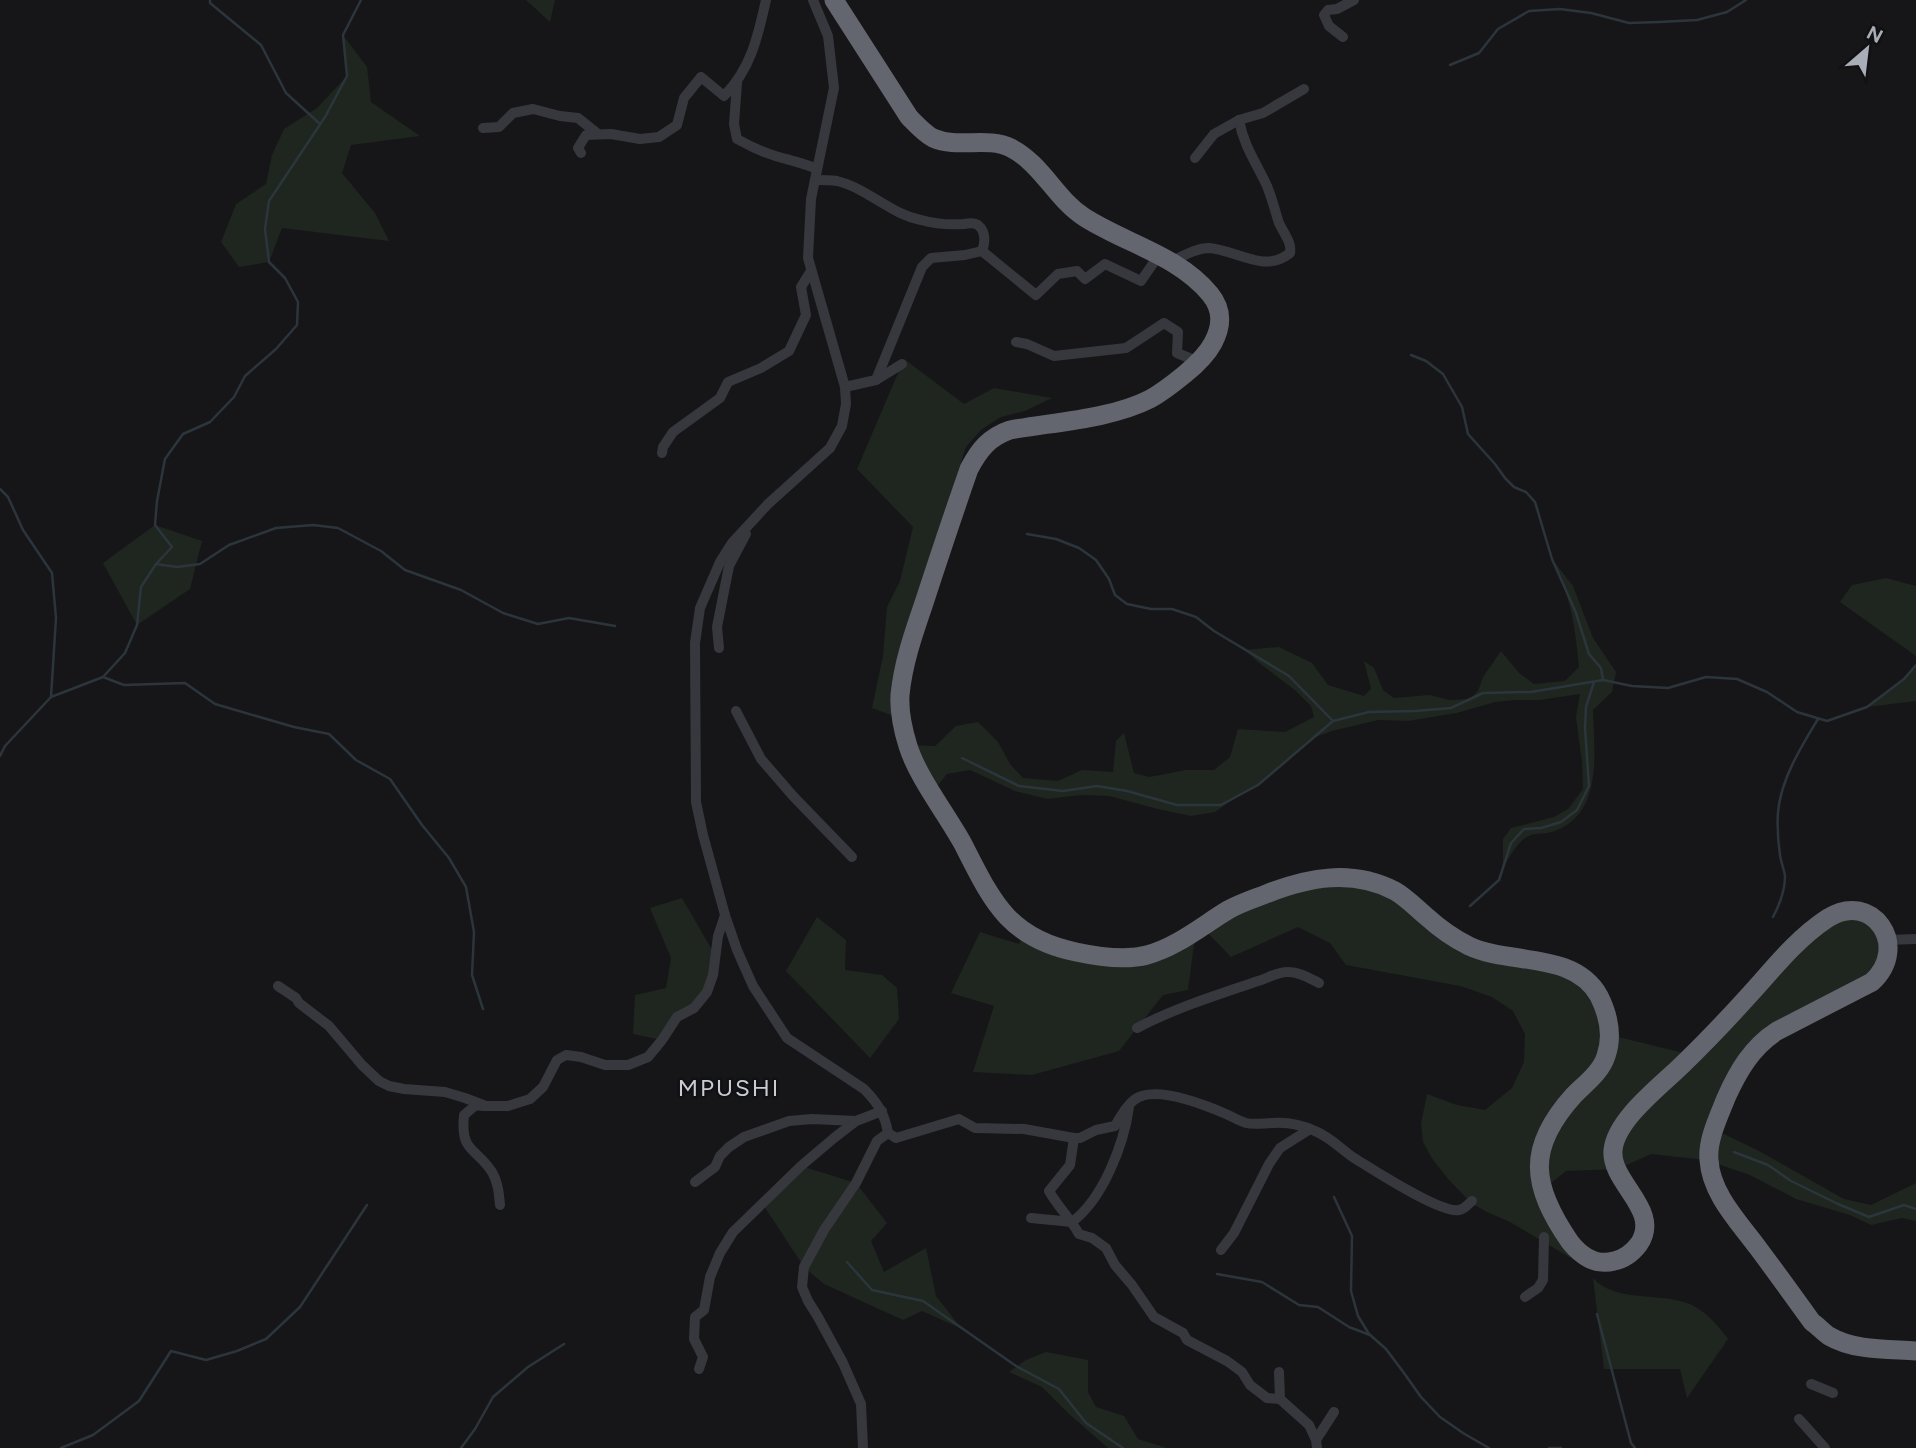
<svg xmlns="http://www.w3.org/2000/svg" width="1916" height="1448" viewBox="0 0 1916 1448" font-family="Figtree,sans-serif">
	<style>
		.green { fill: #1e261f }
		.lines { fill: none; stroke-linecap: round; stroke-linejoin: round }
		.stream { stroke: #2c353c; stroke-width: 2.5 }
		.street { stroke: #37383d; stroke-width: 10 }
		.highway { stroke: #63666e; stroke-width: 19 }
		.labels { text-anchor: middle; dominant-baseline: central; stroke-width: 5; stroke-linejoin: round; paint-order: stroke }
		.quarter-label { font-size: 24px; letter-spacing: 2px; fill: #c9ccd4; stroke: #111113 }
	</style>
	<rect width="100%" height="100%" fill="#161618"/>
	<g class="green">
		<path d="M 526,0 L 555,0 L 550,22 Z"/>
		<path d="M 343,35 L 367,67 L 371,102 L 420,136 L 351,145 L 342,173 L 375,213 L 389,241 L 282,228 L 269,262 L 239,267 L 221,242 L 236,204 L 266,184 L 272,155 L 284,129 L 317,108 L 347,76 Z"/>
		<path d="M 904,359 L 964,404 L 994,388 L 1052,398 L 1025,411 L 1001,417 L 981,430 L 966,447 L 908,627 L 891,715 L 872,708 L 883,656 L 887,607 L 900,581 L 913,527 L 857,469 Z"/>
		<path d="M 155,525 L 202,541 L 190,589 L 137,625 L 103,563 Z"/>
		<path d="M 1552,559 L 1573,586 L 1593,638 L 1616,672 L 1612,692 L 1593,710 C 1594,753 1604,815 1552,832 C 1545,834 1537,833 1531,835 C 1517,840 1511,856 1503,867 L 1503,839 L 1511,828 L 1554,817 L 1568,809 L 1583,789 L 1582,762 L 1576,717 L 1580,694 L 1540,700 L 1515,700 L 1495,702 L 1457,713 L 1408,721 L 1378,720 L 1332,731 L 1310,739 L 1258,785 L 1235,798 L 1215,812 L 1191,816 L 1158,809 L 1109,796 L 1081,795 L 1047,799 L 1015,791 L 970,770 L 947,774 L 935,789 L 909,745 L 935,746 L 956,726 L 978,722 L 998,742 L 1010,764 L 1023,778 L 1058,781 L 1082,770 L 1113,772 L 1116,741 L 1124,733 L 1134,773 L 1149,777 L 1186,770 L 1214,770 L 1230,757 L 1238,729 L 1285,732 L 1314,717 L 1311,706 L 1296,691 L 1258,662 L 1245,650 L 1279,647 L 1312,663 L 1328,685 L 1364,696 L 1371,689 L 1364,661 L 1374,668 L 1383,690 L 1394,698 L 1430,695 L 1449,700 L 1470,699 L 1478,691 L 1483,677 L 1501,651 L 1519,673 L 1534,684 L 1565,681 L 1579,667 C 1575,625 1571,597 1552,559 Z"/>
		<path d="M 1886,578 L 1916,586 L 1916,656 L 1840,602 L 1852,585 Z"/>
		<path d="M 1916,665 L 1916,701 L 1867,707 L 1904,679 Z"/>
		<path d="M 1341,871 L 1368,874 L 1396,888 L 1406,898 L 1451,933 L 1483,945 L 1574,967 L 1596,986 L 1606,1009 L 1606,1034 L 1688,1054 L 1716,1027 L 1787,949 L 1808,930 L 1832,913 L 1854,907 L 1877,918 L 1889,934 L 1887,959 L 1877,976 L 1859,988 L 1818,1005 L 1789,1022 L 1767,1032 L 1741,1061 L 1728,1087 L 1708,1140 L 1724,1134 L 1759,1151 L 1844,1199 L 1871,1205 L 1916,1183 L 1916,1221 L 1902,1218 L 1871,1225 L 1850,1215 L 1796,1199 L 1750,1175 L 1706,1160 L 1651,1154 L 1618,1169 L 1566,1171 L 1540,1192 C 1551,1216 1562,1240 1578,1260 L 1569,1257 L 1510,1222 L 1487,1212 L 1471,1203 L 1449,1180 L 1433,1160 L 1423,1142 L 1421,1124 L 1427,1094 L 1457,1105 L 1485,1110 L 1512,1088 L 1524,1062 L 1525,1034 L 1513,1011 L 1492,997 L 1460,986 L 1346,965 L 1330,943 L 1298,927 L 1231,957 L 1197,922 L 1188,990 L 1163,995 L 1119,1051 L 1032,1075 L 973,1072 L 994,1006 L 951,993 L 980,932 L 1019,944 L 1026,926 L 1064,942 L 1113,949 L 1154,945 L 1235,903 L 1273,888 L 1308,876 Z"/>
		<path d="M 682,898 L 715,955 L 707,992 L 677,1017 L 662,1040 L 633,1034 L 635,995 L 666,988 L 671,958 L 650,908 Z"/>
		<path d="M 817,917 L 846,940 L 845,970 L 882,975 L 897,988 L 899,1019 L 870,1058 L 786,971 Z"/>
		<path d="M 801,1166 L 856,1183 L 887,1223 L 871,1241 L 884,1272 L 926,1248 L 936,1296 L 962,1329 L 922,1311 L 903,1320 L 824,1284 L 804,1267 L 762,1203 Z"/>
		<path d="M 1593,1278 C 1617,1304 1661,1291 1692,1305 C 1707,1313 1718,1325 1728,1339 L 1687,1398 L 1680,1369 L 1604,1369 Z"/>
		<path d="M 1046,1352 L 1088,1360 L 1088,1392 L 1096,1407 L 1124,1416 L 1138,1439 L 1167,1448 L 1108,1448 L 1069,1414 L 1042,1387 L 1009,1372 L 1026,1360 Z"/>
	</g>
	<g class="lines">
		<g class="stream">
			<path d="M 210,0 L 210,3 L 261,45 L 286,93 L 319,123"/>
			<path d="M 1450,65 L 1479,53 L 1498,29 L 1529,11 L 1560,9 L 1591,13 L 1629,23 L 1659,22 L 1697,20 L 1727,12 L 1746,0"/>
			<path d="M 1411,355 L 1426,361 L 1443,374 L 1462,407 L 1468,434 L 1495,464 L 1505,478 L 1514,487 L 1526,492 L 1535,502 L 1552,559 L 1576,613 L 1589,654 L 1601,668 L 1603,680"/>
			<path d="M 0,489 L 8,497 L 23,530 L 52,573 L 56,618 L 51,697 L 5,746 L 0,756"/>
			<path d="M 1027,534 L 1056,539 L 1079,548 L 1096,560 L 1109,579 L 1115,595 L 1127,604 L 1151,609 L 1172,609 L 1196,617 L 1214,631 L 1289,676 L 1333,721"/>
			<path d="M 156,564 L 177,567 L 200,564 L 229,545 L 276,528 L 313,525 L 338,528 L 381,551 L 405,570 L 461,590 L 503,613 L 538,624 L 569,618 L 615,626"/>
			<path d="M 103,677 L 124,685 L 185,683 L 215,704 L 294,727 L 329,734 L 356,760 L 390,779 L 422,825 L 449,858 L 466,887 L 474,932 L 472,975 L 483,1009"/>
			<path d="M 51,697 L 103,677 L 125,653 L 137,625 L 141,587 L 156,564 L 172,547 L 155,525 L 157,501 L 165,459 L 183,434 L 210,422 L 234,397 L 245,376 L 276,349 L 297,325 L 298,302 L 285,278 L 269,262 L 265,229 L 269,201 L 325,117 L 347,76 L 343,35 L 361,0"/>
			<path d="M 962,758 L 1019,786 L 1063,791 L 1097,786 L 1127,791 L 1177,805 L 1221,805 L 1258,785 L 1333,721 L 1369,712 L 1415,711 L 1451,708 L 1483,693 L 1531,692 L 1603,680 L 1632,686 L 1668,688 L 1706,677 L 1737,679 L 1767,692 L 1797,712 L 1827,721 L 1867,707 L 1904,679 L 1916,665"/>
			<path d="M 1470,906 L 1499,880 L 1511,843 L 1524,829 L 1541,828 L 1561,822 L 1577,810 L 1589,786 L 1585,728 L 1586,707 L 1594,682"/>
			<path d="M 1773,917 C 1780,904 1785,891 1785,876 C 1784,869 1781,862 1780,855 C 1778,841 1777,826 1778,812 C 1781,779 1801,747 1818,719"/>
			<path d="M 1734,1152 L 1768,1165 L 1791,1181 L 1838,1204 L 1869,1217 L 1904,1205 L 1916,1209"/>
			<path d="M 1334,1197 L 1352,1236 L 1351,1291 L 1358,1316 L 1369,1334 L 1386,1349 L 1404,1373 L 1421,1397 L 1440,1417 L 1463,1433 L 1489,1448"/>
			<path d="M 847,1262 L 872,1290 L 923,1301 L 1016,1366 L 1059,1389 L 1086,1423 L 1123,1448"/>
			<path d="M 1217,1274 L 1262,1282 L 1299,1305 L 1318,1307 L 1349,1327 L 1370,1335"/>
			<path d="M 1597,1314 L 1631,1443 L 1635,1448"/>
			<path d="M 61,1448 L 93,1435 L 139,1401 L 171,1351 L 206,1360 L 237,1351 L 266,1339 L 300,1307 L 367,1205"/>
			<path d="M 461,1448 L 475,1429 L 493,1397 L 528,1367 L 564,1344"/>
			<path d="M 1549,1448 L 1561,1448"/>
		</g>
		<g class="street">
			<path d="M 813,0 L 828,36 L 834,88 L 811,199 L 808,258 L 845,387 L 846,404 L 842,426 L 830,448 L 768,504 L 732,543 L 720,562 L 700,608 L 695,643 L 696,802 L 703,835 L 725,915 L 737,950 L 753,986 L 787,1038 L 864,1089 C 877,1102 885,1114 888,1133"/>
			<path d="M 1343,37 L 1329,26 L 1324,15 L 1328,10 L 1337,9 L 1354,0"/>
			<path d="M 737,83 L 734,124 L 737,139 C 753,148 771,156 790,160 C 800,163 808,165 817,169"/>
			<path d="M 483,128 L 499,127 L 513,113 L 533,109 L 560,116 L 578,118 L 598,134"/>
			<path d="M 581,153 L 578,148 L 586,135 L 611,134 L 640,139 L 659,137 L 677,125 L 684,98 L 701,77 L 724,96 C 751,69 758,36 766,0"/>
			<path d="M 1195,158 L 1214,134 L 1239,120 L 1263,113 L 1304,89"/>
			<path d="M 815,180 C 822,180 830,180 837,181 C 867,188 890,214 921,220 C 935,224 949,225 964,224 C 969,223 975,222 979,226 C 986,232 985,244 982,251 L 965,255 L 931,258 L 922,267 L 876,380"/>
			<path d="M 982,251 L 1036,295 L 1058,274 L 1077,271 L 1085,279 L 1105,264 L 1141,281 L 1159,255"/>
			<path d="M 1172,261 C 1183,256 1196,248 1209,248 C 1237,250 1264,274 1290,253 C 1292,242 1284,234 1279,223 C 1275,211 1272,198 1267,186 C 1256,162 1244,147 1239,120"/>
			<path d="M 1016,342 L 1027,344 L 1054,356 L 1126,348 L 1164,323 L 1178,332 L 1177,353 L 1199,362"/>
			<path d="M 845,387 L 876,380 L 902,364"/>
			<path d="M 662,453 L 663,447 L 673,432 L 720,398 L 728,382 L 761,368 L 789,351 L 806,315 L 801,287 L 811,271"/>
			<path d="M 719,648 L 717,627 L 729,566 L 746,534"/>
			<path d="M 736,711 L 761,759 L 793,796 L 852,857"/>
			<path d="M 1887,940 L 1916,939"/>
			<path d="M 278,986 L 296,998 L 299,1003 L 329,1026 L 362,1065 L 379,1081 L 389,1086 L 404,1089 L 445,1092 L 465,1098 L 486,1106 L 508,1106 L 530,1099 L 543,1087 L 557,1060 L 566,1055 L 581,1057 L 605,1065 L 628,1065 L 648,1057 L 662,1040 L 677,1017 L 694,1008 L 707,992 L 713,975 L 718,936 L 725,915"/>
			<path d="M 1137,1028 C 1175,1008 1217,995 1258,981 C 1268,978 1279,971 1289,972 C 1300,972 1309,978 1319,983"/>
			<path d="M 483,1106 L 476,1105 L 464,1115 C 460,1153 476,1147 492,1172 C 498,1182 499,1194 500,1205"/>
			<path d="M 888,1133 L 896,1138 L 959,1119 L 975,1128 L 1024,1129 L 1074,1138 L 1080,1138 L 1096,1130 L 1115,1126 C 1120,1117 1126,1106 1134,1100 C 1154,1084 1205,1105 1226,1114 C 1233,1117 1239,1121 1246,1123 C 1254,1125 1264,1123 1273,1123 C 1287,1122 1302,1125 1315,1131 C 1330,1137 1341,1149 1354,1158 C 1372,1169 1441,1214 1459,1210 C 1465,1209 1468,1204 1472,1201"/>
			<path d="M 1074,1138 L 1070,1165 L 1049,1191 C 1058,1207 1070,1218 1079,1234 L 1092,1238 L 1106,1248 L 1115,1265 L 1132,1285 L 1154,1317 L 1183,1333 L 1187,1340 L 1227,1361 L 1242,1372 L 1250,1385 L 1267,1398 L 1280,1399"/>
			<path d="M 695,1182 L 715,1167 L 720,1156 L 729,1147 L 744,1137 L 789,1121 L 812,1119 L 856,1121"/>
			<path d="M 1031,1218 L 1072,1222 C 1103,1199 1124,1144 1129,1107"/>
			<path d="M 1221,1250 L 1234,1233 L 1269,1164 L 1280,1148 L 1310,1129"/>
			<path d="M 1525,1297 L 1538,1288 L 1543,1280 L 1544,1237"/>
			<path d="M 699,1369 L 703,1357 L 694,1339 L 695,1317 L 704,1310 L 710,1277 L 720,1253 L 733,1232 L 801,1166 L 834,1138 L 856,1121 L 882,1111"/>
			<path d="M 1279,1372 L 1280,1399 L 1309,1425 L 1316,1440"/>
			<path d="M 1811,1384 L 1833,1393"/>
			<path d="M 1799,1419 L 1825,1448"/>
			<path d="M 863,1448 L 861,1404 L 843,1363 L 818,1317 L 808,1301 L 802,1287 L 804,1267 L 824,1230 L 856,1183 L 877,1141 L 888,1133"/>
			<path d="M 1317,1448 L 1316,1440 L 1334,1412"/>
		</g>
		<path class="highway" d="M 834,0 L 909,117 C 917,125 924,133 933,138 C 958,149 987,136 1011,148 C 1042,164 1056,199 1084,217 C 1126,244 1178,255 1210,294 C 1223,310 1222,326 1213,343 C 1206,356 1196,365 1185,374 C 1174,383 1163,392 1150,399 C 1111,419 1054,422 1010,430 C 989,437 979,450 969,469 C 953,515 938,560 923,606 C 913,635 903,664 900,695 C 899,712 903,730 908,746 C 918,778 946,813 963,844 C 992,901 1008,938 1076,952 C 1099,957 1125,961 1147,955 C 1177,947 1203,925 1228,910 C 1240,903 1253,899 1266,894 C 1309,877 1352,869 1395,891 C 1407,898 1416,908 1427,917 C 1439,928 1453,938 1469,946 C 1509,965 1574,951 1599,996 C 1608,1014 1613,1036 1606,1056 C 1601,1072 1586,1083 1574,1095 C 1526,1148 1531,1185 1570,1242 C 1581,1256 1596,1266 1614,1261 C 1624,1259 1633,1252 1639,1244 C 1662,1210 1610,1183 1613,1150 C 1616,1119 1662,1085 1683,1064 C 1710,1038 1736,1010 1761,982 C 1781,959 1802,935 1828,918 C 1872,890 1911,946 1872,982 L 1777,1031 C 1752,1047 1738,1071 1726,1098 C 1719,1116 1707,1140 1709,1160 C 1711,1194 1739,1222 1758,1248 C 1776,1272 1794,1297 1812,1322 C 1818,1326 1823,1332 1829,1336 C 1854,1351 1889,1349 1916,1351"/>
	</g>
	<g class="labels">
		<g class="quarter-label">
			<text x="729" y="1087">MPUSHI</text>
		</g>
	</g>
	<g transform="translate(1867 49) rotate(28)" stroke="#111113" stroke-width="5" paint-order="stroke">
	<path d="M0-5L12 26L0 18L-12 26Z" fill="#a8adb8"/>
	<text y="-10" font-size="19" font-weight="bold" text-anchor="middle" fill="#a8adb8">N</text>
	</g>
</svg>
